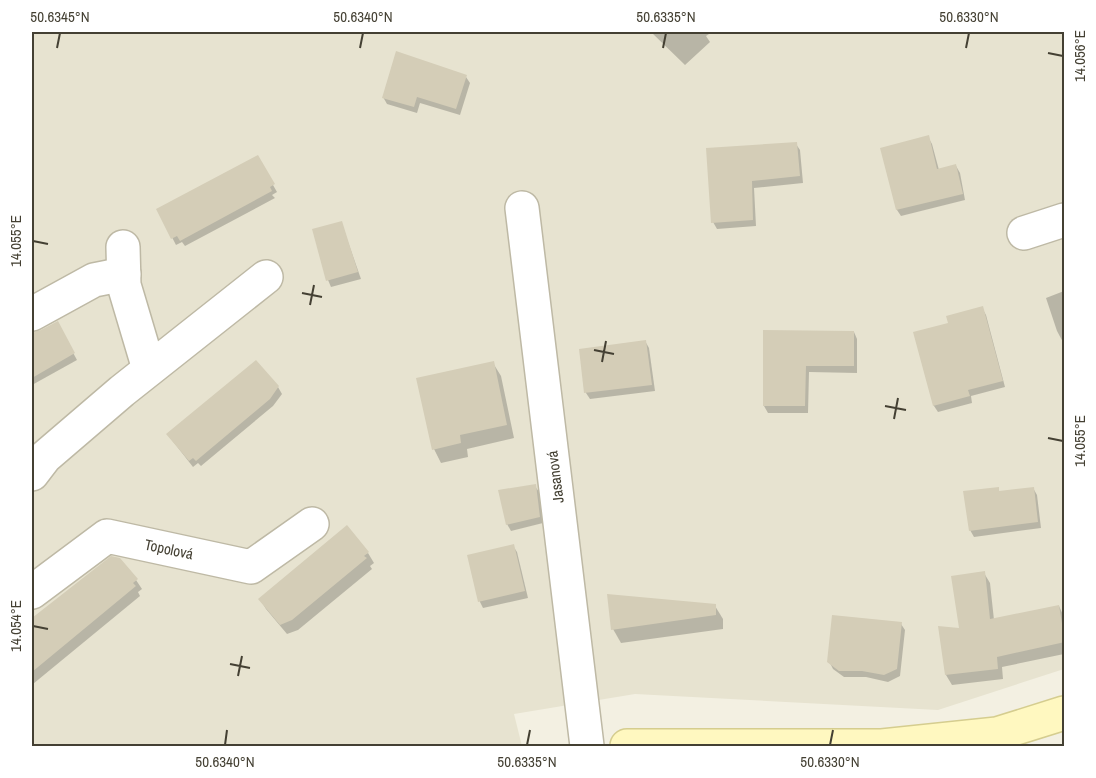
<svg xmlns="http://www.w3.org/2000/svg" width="1096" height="778" viewBox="0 0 1096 778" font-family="'Archivo Narrow',sans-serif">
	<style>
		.residential { fill: #e7e3d0 }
		.shadow { fill: #0003 }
		.building { fill: #d4cdb7 }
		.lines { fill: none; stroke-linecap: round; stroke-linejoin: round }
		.minor-casing { stroke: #beb9a5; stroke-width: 36 }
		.secondary-casing { stroke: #d5cd8f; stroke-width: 36 }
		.minor { stroke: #fff; stroke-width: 33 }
		.secondary { stroke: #fff8c0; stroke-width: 33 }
		.ticks { fill: none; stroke: #444033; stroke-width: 2 }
		.labels { text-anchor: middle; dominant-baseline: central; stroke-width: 4.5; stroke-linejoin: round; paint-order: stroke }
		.street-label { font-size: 15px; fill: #444033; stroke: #fff }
		.neatline { fill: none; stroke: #444033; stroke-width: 2 }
		.ticks-label { font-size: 15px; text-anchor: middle; fill: #444033 }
	</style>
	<rect width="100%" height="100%" fill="#f3f0e2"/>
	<path class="residential" d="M 32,32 L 1064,32 L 1064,669 L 938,710 L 635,694 L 514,714 L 522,746 L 32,746 Z"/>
	<g class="shadow">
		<path d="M 651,32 L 712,32 L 706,36 L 710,42 L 685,65 Z"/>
		<path d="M 466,77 L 470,83 L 460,115 L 420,103 L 417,113 L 387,104 L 383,97 Z"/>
		<path d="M 928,137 L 932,144 L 939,170 L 956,166 L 960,173 L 965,200 L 901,216 L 897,210 L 882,149 Z"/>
		<path d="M 796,144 L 800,150 L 803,183 L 754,188 L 756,226 L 717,229 L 713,222 L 708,150 Z"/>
		<path d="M 257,157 L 277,192 L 272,195 L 275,198 L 185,246 L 182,242 L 176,245 L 158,210 Z"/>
		<path d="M 341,222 L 361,279 L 331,287 L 328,280 Z"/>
		<path d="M 1064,291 L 1064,344 L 1057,331 L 1046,298 Z"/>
		<path d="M 982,308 L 986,315 L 1005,387 L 971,396 L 972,403 L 938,412 L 934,406 L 915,333 L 949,324 Z"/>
		<path d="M 57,323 L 77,360 L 32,385 L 32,337 Z"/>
		<path d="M 765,332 L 854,332 L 857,339 L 857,373 L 809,372 L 808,413 L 768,413 L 764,406 Z"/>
		<path d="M 645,341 L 649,348 L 655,391 L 590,399 L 586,393 L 581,350 Z"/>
		<path d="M 493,363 L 501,376 L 514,438 L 467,449 L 468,457 L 441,463 L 434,449 Z"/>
		<path d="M 278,387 L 282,394 L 273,406 L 201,466 L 198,463 L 193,467 L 168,435 Z"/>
		<path d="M 535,486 L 539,492 L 543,523 L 511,531 L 507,524 Z"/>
		<path d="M 998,488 L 1000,493 L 1033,488 L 1037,495 L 1041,528 L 974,537 L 970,530 Z"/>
		<path d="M 513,546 L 517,552 L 528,598 L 483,608 L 480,602 L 469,556 Z"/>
		<path d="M 368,553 L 374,563 L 370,566 L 372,569 L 298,630 L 287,634 L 266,609 L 260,599 Z"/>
		<path d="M 984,573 L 990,583 L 994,620 L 1059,606 L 1064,617 L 1064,654 L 1002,667 L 1003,679 L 952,685 L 946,675 L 960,630 Z"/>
		<path d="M 136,580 L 142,589 L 138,592 L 140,596 L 33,684 L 32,682 L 32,623 Z"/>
		<path d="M 715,606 L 723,619 L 723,629 L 621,643 L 613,629 Z"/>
		<path d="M 901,624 L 905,630 L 900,676 L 888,682 L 866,677 L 844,677 L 833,669 L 829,661 Z"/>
	</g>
	<g class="building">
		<path d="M 396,51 L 467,75 L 456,109 L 417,97 L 414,107 L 382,98 Z"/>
		<path d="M 929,135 L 937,169 L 956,164 L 963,194 L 896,210 L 880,148 Z"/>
		<path d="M 797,142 L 800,176 L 752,181 L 753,220 L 711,223 L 706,148 Z"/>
		<path d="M 258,155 L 275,184 L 270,187 L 272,191 L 180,241 L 177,236 L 171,239 L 156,209 Z"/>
		<path d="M 342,221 L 358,272 L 326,281 L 312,229 Z"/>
		<path d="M 983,306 L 1003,381 L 968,390 L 970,396 L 933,406 L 913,332 L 948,323 L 946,316 Z"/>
		<path d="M 58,321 L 75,353 L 32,378 L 32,333 L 41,330 Z"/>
		<path d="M 763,330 L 854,331 L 854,366 L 806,366 L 805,406 L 763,406 Z"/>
		<path d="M 646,340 L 652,385 L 584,393 L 579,349 Z"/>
		<path d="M 256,360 L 279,386 L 270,399 L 196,461 L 193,458 L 189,461 L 166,434 Z"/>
		<path d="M 494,361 L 507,425 L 460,435 L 461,443 L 432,450 L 416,378 Z"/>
		<path d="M 536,484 L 540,517 L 506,525 L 498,490 Z"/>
		<path d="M 999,487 L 999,491 L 1034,487 L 1038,522 L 969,531 L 963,491 Z"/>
		<path d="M 347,525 L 369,552 L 364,556 L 367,558 L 292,620 L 280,625 L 258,599 Z"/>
		<path d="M 514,544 L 525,591 L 478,602 L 467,555 Z"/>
		<path d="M 111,556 L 120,558 L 138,579 L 133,583 L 136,586 L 32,672 L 32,618 Z"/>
		<path d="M 985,571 L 990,619 L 1059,605 L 1065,642 L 997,657 L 998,669 L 945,675 L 938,626 L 959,628 L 951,576 Z"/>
		<path d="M 607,594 L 716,604 L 716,615 L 611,630 Z"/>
		<path d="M 832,615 L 902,622 L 897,669 L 884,675 L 862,671 L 839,671 L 827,662 Z"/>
	</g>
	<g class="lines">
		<defs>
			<g id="minor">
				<path d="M 522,208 L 587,746"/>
				<path d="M 1024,233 L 1064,220"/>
				<path d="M 123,247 L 124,285 L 149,369"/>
				<path d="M 32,314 L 94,280 L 124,274"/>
				<path d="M 32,474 L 45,457 L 122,391 L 266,277"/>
				<path d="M 32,592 L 107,536 L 251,567 L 312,524"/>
			</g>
			<path id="secondary" d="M 627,746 L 882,746 L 997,734 L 1064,713"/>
		</defs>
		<use href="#minor" class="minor-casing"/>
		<use href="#secondary" class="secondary-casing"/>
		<use href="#minor" class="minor"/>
		<use href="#secondary" class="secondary"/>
	</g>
	<path class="ticks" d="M 57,48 L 60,33M 360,48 L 363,33M 663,48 L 666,33M 966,48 L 969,33M 1048,53 L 1063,56M 33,241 L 48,244M 302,293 L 322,297M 310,305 L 314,285M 594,350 L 614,354M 602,362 L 606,341M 885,406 L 906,410M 894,419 L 898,398M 1048,438 L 1063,441M 33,626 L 48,629M 230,664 L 250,668M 238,676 L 242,656M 225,745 L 227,730M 527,745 L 530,730M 830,745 L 833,730"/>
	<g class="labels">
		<g class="street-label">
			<text transform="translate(555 477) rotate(-97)">Jasanová</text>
			<text transform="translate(169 549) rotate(12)">Topolová</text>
		</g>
	</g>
	<rect width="1096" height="778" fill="none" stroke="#ffffff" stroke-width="66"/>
	<rect x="33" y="33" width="1030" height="712" class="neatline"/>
	<g class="ticks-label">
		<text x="60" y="22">50.6345°N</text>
		<text x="363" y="22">50.6340°N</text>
		<text x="666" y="22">50.6335°N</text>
		<text x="969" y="22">50.6330°N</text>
		<text transform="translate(1080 56) rotate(-90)" y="5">14.056°E</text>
		<text transform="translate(16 241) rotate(-90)" y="5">14.055°E</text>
		<text transform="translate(1080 441) rotate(-90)" y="5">14.055°E</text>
		<text transform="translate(16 626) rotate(-90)" y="5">14.054°E</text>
		<text x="225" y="767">50.6340°N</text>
		<text x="527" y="767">50.6335°N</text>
		<text x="830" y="767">50.6330°N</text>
	</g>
</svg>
